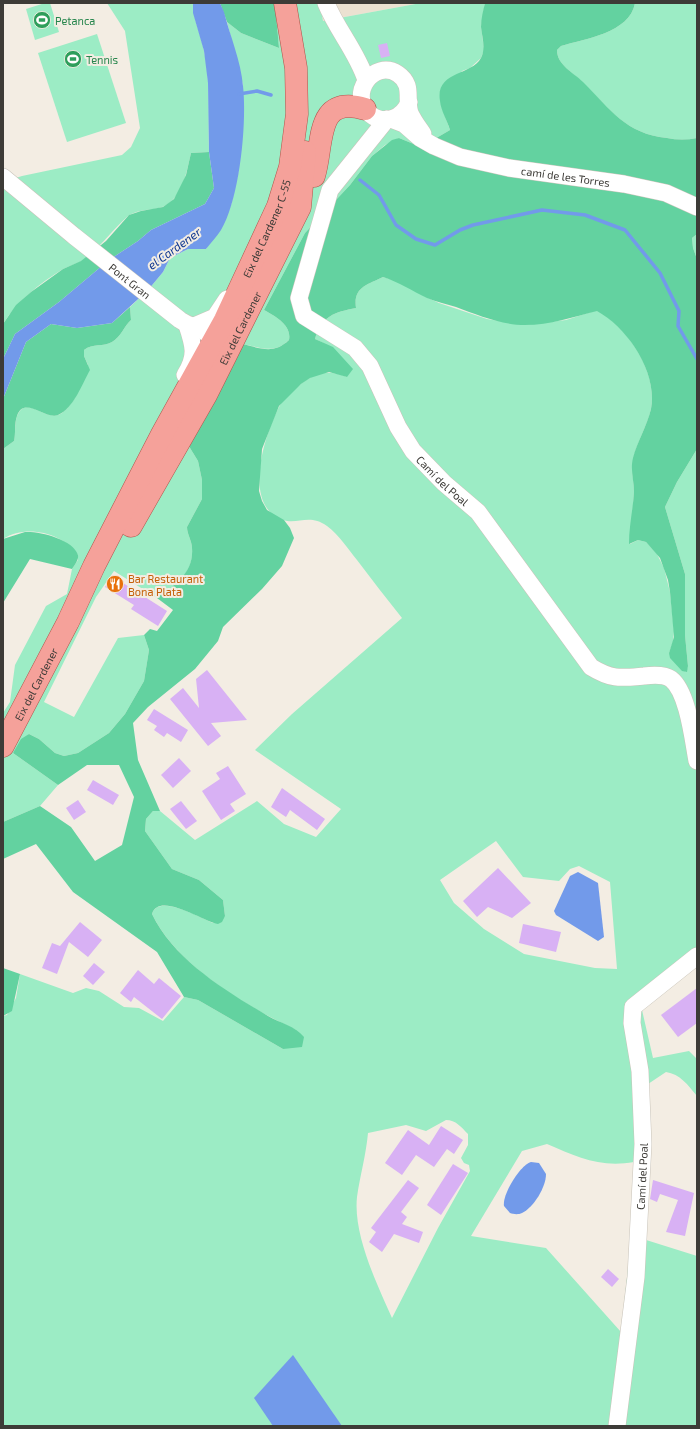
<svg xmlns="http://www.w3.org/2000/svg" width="700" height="1429" viewBox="0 0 700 1429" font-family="'Exo 2',sans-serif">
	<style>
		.built { fill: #ebe1d1 }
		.green { fill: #9cecc5; fill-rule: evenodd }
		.forest { fill: #63d2a0 }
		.water { fill: #729aea }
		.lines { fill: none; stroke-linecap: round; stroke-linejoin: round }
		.stream { stroke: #729aea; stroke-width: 3.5 }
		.building { fill: #d8b1f4 }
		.minor-casing { stroke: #c9c4ba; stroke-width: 18 }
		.major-casing { stroke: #b1544b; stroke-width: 23 }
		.minor { stroke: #fff; stroke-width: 17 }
		.major { stroke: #f5a19a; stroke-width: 22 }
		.labels { text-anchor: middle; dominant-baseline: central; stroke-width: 4; stroke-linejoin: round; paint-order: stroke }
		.leisure-label { font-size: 11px; fill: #27864d; stroke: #f3ede3; text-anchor: start }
		.street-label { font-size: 11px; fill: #3d3b37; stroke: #f3ede3 }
		.food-label { font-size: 11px; fill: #c56008; stroke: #f3ede3; text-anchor: start }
		.water-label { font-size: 12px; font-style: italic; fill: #0f3691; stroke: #f3ede3 }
	</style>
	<rect width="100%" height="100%" fill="#f3ede3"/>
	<path class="built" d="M 320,3 L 421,3 L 323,21 Z"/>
	<g class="green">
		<path d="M 45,3 L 50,3 L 59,32 L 35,40 L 26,9 Z"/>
		<path d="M 107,3 L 193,3 C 193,20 201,34 204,51 C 211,84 208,118 209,152 L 191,153 C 186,175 181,206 154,209 C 146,210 135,211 128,216 C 112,230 100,248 82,261 C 76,264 69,266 63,269 C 40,283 17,301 3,324 L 3,182 L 22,176 L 122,155 L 131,147 L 140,128 L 125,31 Z"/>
		<path d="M 275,3 L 320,3 L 323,21 L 421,3 L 485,3 L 481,26 L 484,50 L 481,58 L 470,68 L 462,71 L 442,108 L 450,130 L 421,147 L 399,138 L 385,145 L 372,156 L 350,185 L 305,233 L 264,310 C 275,316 292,325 289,340 C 273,355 261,347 242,344 L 187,443 L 198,461 L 202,480 L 202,499 L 187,527 C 187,534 192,541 192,548 C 194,573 176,585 157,598 L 114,571 L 96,597 L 44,702 L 74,717 L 118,638 L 144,635 L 149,650 L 144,681 L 125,714 L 109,733 L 78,753 L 64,756 L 55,753 L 39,739 L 29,734 L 13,753 L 58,785 L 40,806 L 3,822 L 3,713 L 10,702 L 15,665 L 46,606 L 67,594 L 72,569 L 78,560 L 78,555 C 62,533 27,524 3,539 L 3,449 L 14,441 C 16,433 14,421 18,414 C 28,395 46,424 62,413 C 77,402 82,381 88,365 L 84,356 L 84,350 C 93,343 103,347 112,342 C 121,337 124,326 131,320 L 130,307 L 148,290 L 163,272 L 170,258 L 188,249 L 206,249 L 231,205 L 238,174 L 242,141 L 243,85 L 227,22 L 241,33 L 279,48 Z"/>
		<path d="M 635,3 L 697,3 L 697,138 C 687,140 677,140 667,138 C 626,134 610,109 582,82 C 573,72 557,65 557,50 L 561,46 C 584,39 630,33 635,3 Z"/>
		<path d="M 97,34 L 126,123 L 67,142 L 38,53 Z"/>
		<path d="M 697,234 L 697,259 L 693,248 L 692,238 Z"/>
		<path d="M 383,277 L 397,281 L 426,297 L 439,303 L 487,319 L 524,325 L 566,320 L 597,310 C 628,328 658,372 651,409 C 647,427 636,443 633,461 C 631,472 634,481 634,492 C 633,509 631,526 630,544 L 638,540 L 646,542 L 657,554 L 664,568 L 670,592 L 674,631 L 673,642 L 669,653 L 686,672 L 688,666 L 685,635 L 685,574 L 665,507 L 677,482 L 697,449 L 697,965 L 642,1010 L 653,1058 L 689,1051 L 697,1059 L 697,1096 C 688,1085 680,1074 666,1072 L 648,1084 L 643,1239 L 697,1256 L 697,1426 L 3,1426 L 3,1016 L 7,1015 L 16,998 L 20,974 L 73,993 L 86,988 L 99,991 L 124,1007 L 139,1008 L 163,1021 L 184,997 L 198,1000 L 283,1049 L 296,1030 C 246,1006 177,966 152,914 C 158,893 201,918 213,923 L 225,916 L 223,900 L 199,880 L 172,869 L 145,831 L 146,819 L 153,811 L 160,811 L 195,840 L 257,801 L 284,824 L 316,837 L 341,809 L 255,750 L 292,714 L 402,618 C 387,599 372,580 357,560 C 348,549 339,535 327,526 C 309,513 298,525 283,520 C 241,506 265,434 279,407 C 282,401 288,395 293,391 C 311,374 324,368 347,377 L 323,343 L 315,339 C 321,316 335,312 356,308 C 353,287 367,285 383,277 ZM 496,841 L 523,877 L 559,881 L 570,869 L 579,866 L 610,882 L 617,969 L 595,968 L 524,954 L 484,929 L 454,903 L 440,880 ZM 446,1120 C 456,1120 461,1127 468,1134 L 468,1145 L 461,1158 L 464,1163 L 469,1165 L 470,1171 L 438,1228 L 392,1318 C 377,1284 353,1235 357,1197 C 360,1176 366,1155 368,1133 L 406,1125 L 426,1131 ZM 547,1144 C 577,1157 600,1168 634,1162 L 629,1259 L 621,1332 L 546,1248 L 471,1236 L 522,1151 Z"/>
	</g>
	<g class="forest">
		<path d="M 220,3 L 275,3 L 279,48 L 241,33 L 227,22 Z"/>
		<path d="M 485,3 L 635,3 C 630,33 584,39 561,46 L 557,50 C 557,65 573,72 583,82 C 610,109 626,134 667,138 C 677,140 687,140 697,138 L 697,234 L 692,238 L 693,248 L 697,259 L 697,449 L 677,482 L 665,507 L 685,574 L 685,635 L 688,666 L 687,672 L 682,671 L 670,658 L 669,653 L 674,637 L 670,592 L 668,580 L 660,558 L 646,542 L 638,540 L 629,544 C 629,526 633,509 634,492 C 634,480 630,470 633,458 C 637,442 647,426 651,409 C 658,373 628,328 597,311 C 573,317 550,325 525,325 C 501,325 478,315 456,307 C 447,304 437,302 427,298 C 412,291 399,282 383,277 C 367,285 353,287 356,308 C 335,312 321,316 315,339 L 333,347 L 353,369 L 347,377 L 329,372 L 310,378 L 301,384 L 279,406 L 262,449 L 259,491 L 262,501 L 267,510 L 284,520 L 290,528 L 294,538 L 282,566 L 262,589 L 223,627 L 218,641 L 195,669 L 148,707 L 133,723 L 138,760 L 160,811 L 153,811 L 146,819 L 145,831 L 172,869 L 199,880 L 223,900 L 225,916 L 222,922 L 218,924 C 204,922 159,891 152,914 C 174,960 226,991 268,1016 C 280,1023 295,1026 304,1037 L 302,1047 L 283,1049 L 198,1000 L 184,997 L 157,952 L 73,892 L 36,844 L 3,859 L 3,822 L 40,806 L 71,827 L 95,861 L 122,845 L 134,797 L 119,765 L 87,765 L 58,785 L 13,753 L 21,739 L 29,734 L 39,739 L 55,753 L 64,756 L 78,753 L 109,733 L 125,714 L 144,681 L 149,650 L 144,635 L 150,629 L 157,631 L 173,610 L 157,598 C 175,585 194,573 192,548 C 192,541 187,534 187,527 L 202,499 L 202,480 L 198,461 L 187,443 L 242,344 C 261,348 273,355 289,340 C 292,325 275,316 264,310 L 305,233 L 350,185 L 372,156 L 392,140 L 399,138 L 421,147 L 450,130 C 447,120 441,111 440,101 C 435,71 471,76 481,58 C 486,48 482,37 481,27 C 481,19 483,11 485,3 Z"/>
		<path d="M 209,152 L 214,188 L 205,204 L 151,230 L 138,241 L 109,260 L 59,302 L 15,334 L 3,359 L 3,324 L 16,305 L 31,292 L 63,269 L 81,261 L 106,241 L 129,215 L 141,211 L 163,207 L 174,199 L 186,175 L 191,153 Z"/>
		<path d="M 130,307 L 131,320 C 124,326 121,337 112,342 C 103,347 93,343 84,350 L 84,356 L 90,370 C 82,384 74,408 58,415 C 45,420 24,395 17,416 C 14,424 16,433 14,441 L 3,449 L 3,399 L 26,342 L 51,324 L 77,328 L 112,323 Z"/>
		<path d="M 25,532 C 39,531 73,539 78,555 C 79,560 74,566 72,569 L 30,559 L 3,603 L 3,539 Z"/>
		<path d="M 3,968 L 20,974 L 12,1011 L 3,1016 Z"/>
	</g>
	<g class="water">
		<path d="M 193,3 L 220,3 L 224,12 C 230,36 241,61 243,86 C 247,122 240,198 221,230 C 217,236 211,243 206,249 L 188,249 L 170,258 L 163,272 L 148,290 L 112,323 L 77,328 L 51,324 L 26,342 L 3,399 L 3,359 L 15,334 L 59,302 L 109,260 L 138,241 L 151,230 L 205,204 L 214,188 L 209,152 L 208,83 L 204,51 L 193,13 Z"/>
		<path d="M 578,872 L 598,883 L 604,937 L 598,941 L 556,915 L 554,911 L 570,876 Z"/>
		<path d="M 531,1162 L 539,1163 L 546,1174 C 546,1187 534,1207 522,1213 C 518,1215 513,1214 510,1213 L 504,1206 C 502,1195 520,1165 531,1162 Z"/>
		<path d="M 293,1355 L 342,1426 L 273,1426 L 254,1398 Z"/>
	</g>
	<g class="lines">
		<g class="stream">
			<path d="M 239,94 L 257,91 L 271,95"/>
			<path d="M 360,180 L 379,195 L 396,225 L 416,239 L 435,245 L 460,230 L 473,225 L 542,210 L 585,215 L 625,230 L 660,273 L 679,311 L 678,326 L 697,359"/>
		</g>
	</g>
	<g class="building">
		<path d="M 387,43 L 390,56 L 381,58 L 378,45 Z"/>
		<path d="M 112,576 L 167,611 L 158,626 L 131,609 L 134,605 L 105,587 Z"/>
		<path d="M 207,670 L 247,720 L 211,723 L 221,736 L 208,746 L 170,699 L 183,688 L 199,708 L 196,679 Z"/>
		<path d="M 154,709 L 188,730 L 181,742 L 167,733 L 164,737 L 154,730 L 157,726 L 147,720 Z"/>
		<path d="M 179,758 L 191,771 L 173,788 L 161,775 Z"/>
		<path d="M 228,766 L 246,794 L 230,804 L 235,811 L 221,820 L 202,791 L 220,779 L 216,773 Z"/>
		<path d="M 93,780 L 119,795 L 113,805 L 87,790 Z"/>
		<path d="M 282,788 L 325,819 L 317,830 L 290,810 L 286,817 L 271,807 Z"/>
		<path d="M 78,800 L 86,812 L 74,820 L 66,808 Z"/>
		<path d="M 181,801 L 197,821 L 186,829 L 170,809 Z"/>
		<path d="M 498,868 L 531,903 L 512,918 L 488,907 L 477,917 L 463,901 Z"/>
		<path d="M 80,922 L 102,940 L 88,957 L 69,942 L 57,974 L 42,968 L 52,943 L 60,946 Z"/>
		<path d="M 523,924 L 561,932 L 556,952 L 519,943 Z"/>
		<path d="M 94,963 L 105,972 L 93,985 L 83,976 Z"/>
		<path d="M 138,970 L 154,984 L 159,978 L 181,996 L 162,1019 L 134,997 L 131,1002 L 120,993 Z"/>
		<path d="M 697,988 L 697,1023 L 678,1037 L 661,1015 Z"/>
		<path d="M 441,1126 L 463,1140 L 454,1154 L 447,1149 L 434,1167 L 416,1155 L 402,1175 L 385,1163 L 408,1130 L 429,1145 Z"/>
		<path d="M 453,1164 L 468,1173 L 441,1215 L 427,1205 Z"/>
		<path d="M 408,1180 L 419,1188 L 401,1212 L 407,1217 L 402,1224 L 423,1232 L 419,1243 L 394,1234 L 382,1252 L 369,1242 L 376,1232 L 371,1228 Z"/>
		<path d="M 653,1180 L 694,1193 L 685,1236 L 666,1232 L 678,1200 L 660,1194 L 657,1202 L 650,1199 Z"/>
		<path d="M 608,1269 L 619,1279 L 612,1287 L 601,1277 Z"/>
	</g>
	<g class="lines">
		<defs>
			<g id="minor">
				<path d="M 326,3 C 337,30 357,52 366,80"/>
				<path d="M 409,102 C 403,118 384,126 370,114 C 347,95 374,58 398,74 C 414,85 405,99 410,113 C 413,120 419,128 423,134"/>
				<path id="s1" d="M 387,119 L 330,190 L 299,298 L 304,316 L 355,348 L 370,366 L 398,427 L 413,451 L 444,483 L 478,512 L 591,667 C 612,680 621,678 644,676 C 652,675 664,674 671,679 C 688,692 693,740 697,761"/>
				<path id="s2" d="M 391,119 L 404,124 L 420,138 L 434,146 L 460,157 L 509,168 L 624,184 L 666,193 L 697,207"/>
				<path id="s3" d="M 3,177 L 74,236 L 180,320 C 198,332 212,325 213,353"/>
				<path d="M 194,326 L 215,317 L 227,299"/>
				<path d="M 185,375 C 197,356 194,346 187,325"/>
				<path id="s4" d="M 617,1426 L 636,1277 L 643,1144 L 640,1071 L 632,1023 L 633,1007 L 697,956"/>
			</g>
			<g id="major">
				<path d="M 314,176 C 324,144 314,94 365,109"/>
				<path id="s5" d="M 131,526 L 206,395 L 300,207 L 305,152"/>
				<path id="s6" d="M 3,746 L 68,622 L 94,566 L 162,434 L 225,320 L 278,206 L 290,167 L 297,114 L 296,68 L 285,3"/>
			</g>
		</defs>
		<use href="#minor" class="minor-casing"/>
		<use href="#major" class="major-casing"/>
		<use href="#minor" class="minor"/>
		<use href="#major" class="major"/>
	</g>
	<defs>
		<symbol id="stadium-disc" viewBox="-11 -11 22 22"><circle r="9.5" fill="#2e9e5b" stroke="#f3ede3"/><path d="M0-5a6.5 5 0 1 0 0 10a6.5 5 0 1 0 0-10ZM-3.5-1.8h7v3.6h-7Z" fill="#fff"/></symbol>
		<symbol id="restaurant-disc" viewBox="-11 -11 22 22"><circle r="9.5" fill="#e8710a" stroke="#f3ede3"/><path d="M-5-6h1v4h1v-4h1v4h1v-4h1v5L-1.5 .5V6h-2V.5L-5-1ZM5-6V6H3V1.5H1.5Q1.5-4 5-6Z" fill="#fff"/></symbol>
	</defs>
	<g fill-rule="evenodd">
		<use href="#stadium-disc" x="32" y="10" width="20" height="20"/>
		<use href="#stadium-disc" x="63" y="49" width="20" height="20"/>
		<use href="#restaurant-disc" x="105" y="574" width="20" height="20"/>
	</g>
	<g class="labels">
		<g class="leisure-label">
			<text x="55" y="20">Petanca</text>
			<text x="86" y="59">Tennis</text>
		</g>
		<g class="street-label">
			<text stroke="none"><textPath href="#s2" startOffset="187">camí de les Torres</textPath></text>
			<text stroke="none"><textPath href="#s6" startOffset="581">Eix del Cardener C-55</textPath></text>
			<text stroke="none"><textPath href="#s3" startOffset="164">Pont Gran</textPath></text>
			<text stroke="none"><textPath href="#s5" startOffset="226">Eix del Cardener</textPath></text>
			<text stroke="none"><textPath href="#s1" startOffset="443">Camí del Poal</textPath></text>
			<text stroke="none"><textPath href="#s6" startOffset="70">Eix del Cardener</textPath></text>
			<text stroke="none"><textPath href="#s4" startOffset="251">Camí del Poal</textPath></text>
		</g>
		<g class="food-label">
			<text x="128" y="578">Bar Restaurant<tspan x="128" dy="13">Bona Plata</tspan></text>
		</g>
		<g class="water-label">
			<text transform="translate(174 248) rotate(-36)">el Cardener</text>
		</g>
	</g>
	<rect width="700" height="1429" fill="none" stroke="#3d3b37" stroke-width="8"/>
</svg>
